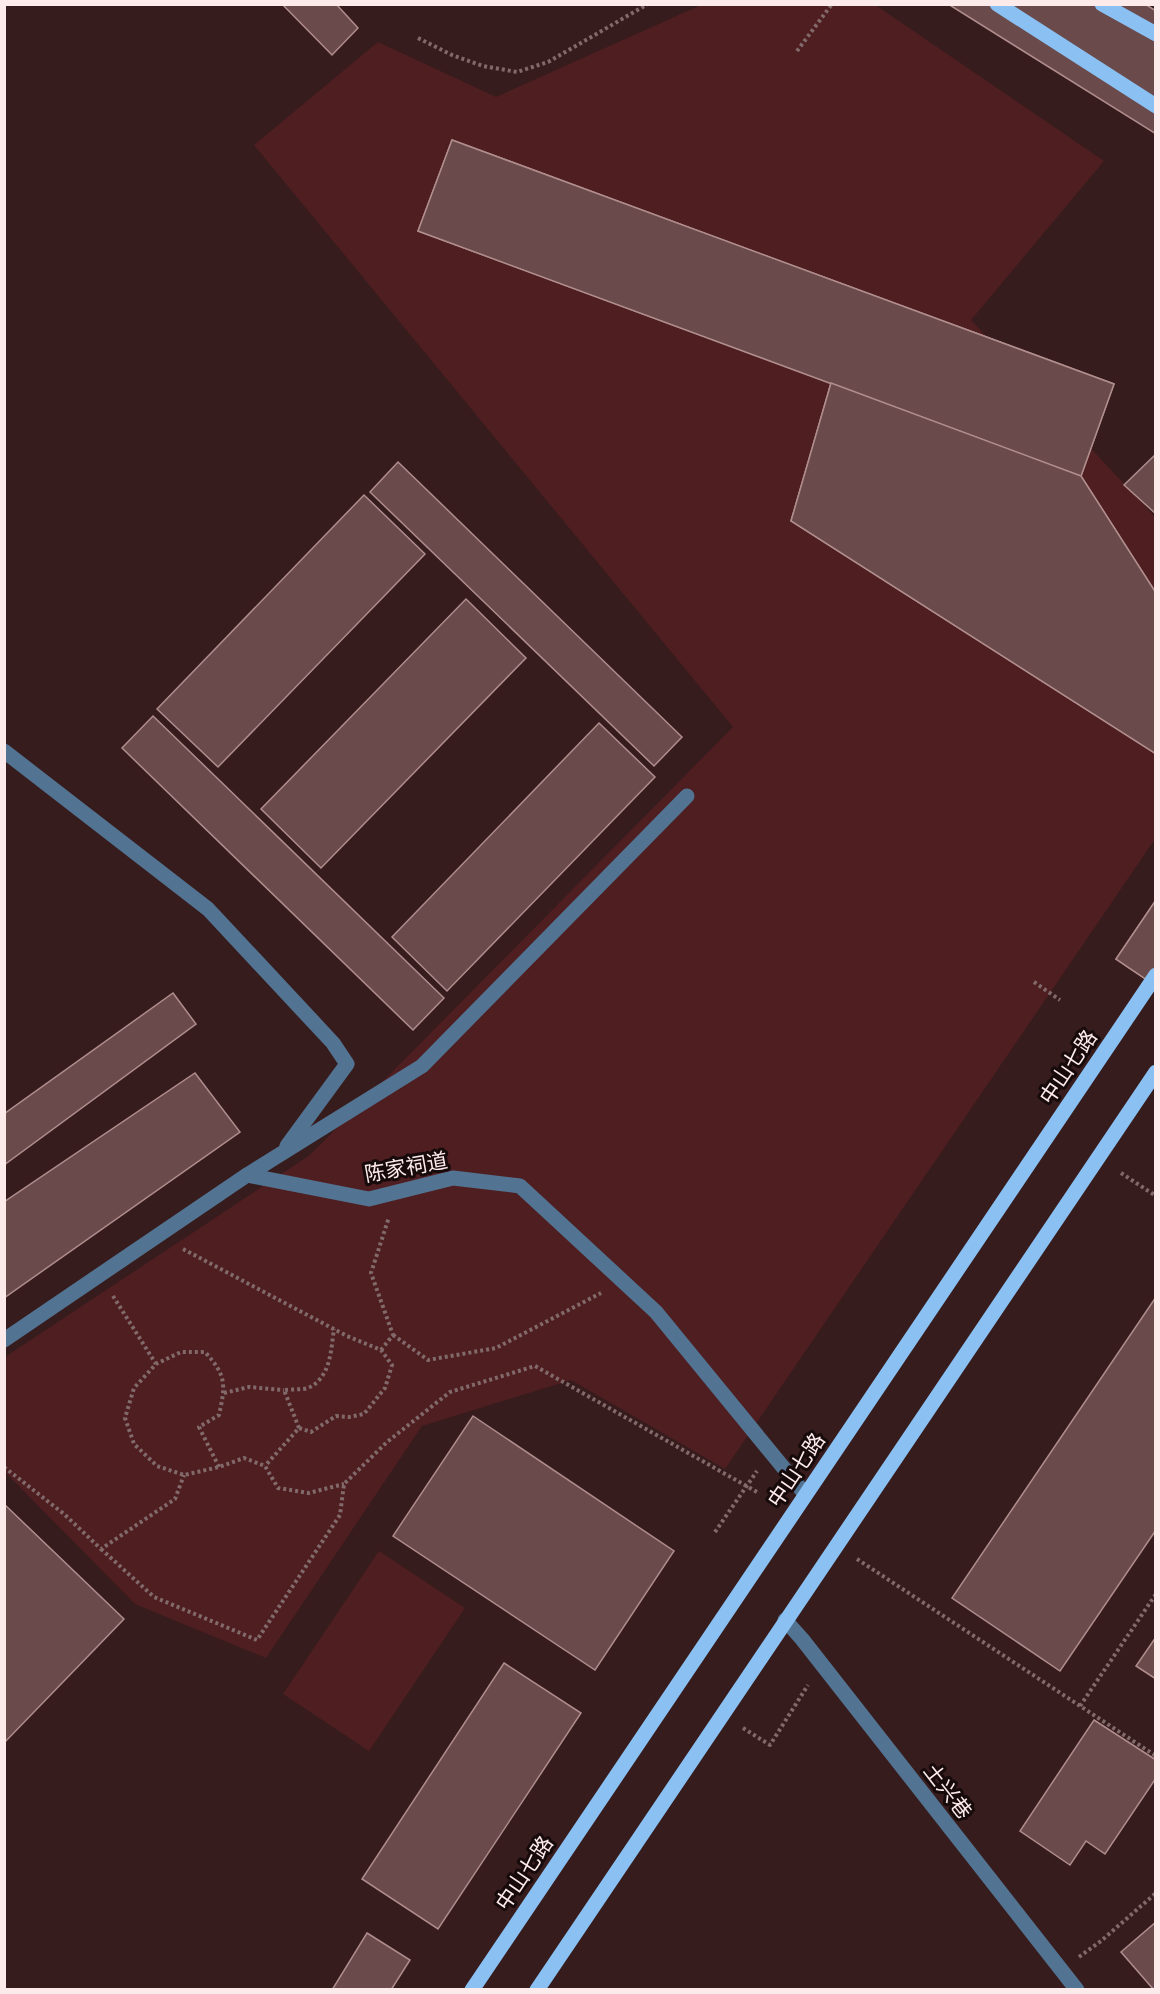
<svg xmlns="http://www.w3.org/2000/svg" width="1160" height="1994" viewBox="0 0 1160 1994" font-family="Merriweather,'Noto Sans SC',serif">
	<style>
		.green { fill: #4e1e21 }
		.building { fill: #6a4a4b; stroke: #b08d8d; stroke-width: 1.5 }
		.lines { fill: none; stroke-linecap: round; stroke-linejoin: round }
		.path { stroke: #826a6b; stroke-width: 4; stroke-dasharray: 3 3; stroke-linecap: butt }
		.minor { stroke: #527391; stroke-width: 15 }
		.major { stroke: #8ac1f2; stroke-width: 15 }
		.labels { text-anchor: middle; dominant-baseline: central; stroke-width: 6; stroke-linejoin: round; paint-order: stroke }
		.street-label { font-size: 21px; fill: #fdeaea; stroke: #160a0b }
	</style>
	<rect width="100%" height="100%" fill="#371c1d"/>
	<g class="green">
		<path d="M 874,4 L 1104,161 L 971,320 L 1155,517 L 1155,839 L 725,1469 L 571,1380 L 422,1426 L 266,1658 L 135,1604 L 5,1472 L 5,1357 L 310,1155 L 733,727 L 254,145 L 378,42 L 496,97 L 701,5 Z"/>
		<path d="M 379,1551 L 465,1608 L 369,1751 L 283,1694 Z"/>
	</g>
	<g class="building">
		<path d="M 282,4 L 336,4 L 358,28 L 332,55 Z"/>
		<path d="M 948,4 L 1145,4 L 1156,11 L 1156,134 Z"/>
		<path d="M 452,140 L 1114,384 L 1081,476 L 1156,593 L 1156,754 L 791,521 L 831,383 L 418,231 Z"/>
		<path d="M 452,140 L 1114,384 L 1081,476 L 418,231 Z"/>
		<path d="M 831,383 L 1081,476 L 1156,593 L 1156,754 L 791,521 Z"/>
		<path d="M 1156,454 L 1156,514 L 1124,485 Z"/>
		<path d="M 398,462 L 682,737 L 654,766 L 370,492 Z"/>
		<path d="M 364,495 L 425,554 L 218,767 L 157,709 Z"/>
		<path d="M 466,599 L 526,658 L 321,868 L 261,809 Z"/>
		<path d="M 153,716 L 444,998 L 413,1030 L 122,748 Z"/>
		<path d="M 599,723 L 655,777 L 447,991 L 392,937 Z"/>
		<path d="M 1156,900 L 1156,986 L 1116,959 Z"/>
		<path d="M 1156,900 L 1156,986 L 1116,959 Z"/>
		<path d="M 173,993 L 196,1024 L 4,1165 L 4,1114 Z"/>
		<path d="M 195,1073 L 240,1132 L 4,1298 L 4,1202 Z"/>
		<path d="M 1156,1297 L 1156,1530 L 1060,1671 L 952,1598 Z"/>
		<path d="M 473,1416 L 674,1551 L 595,1670 L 393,1536 Z"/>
		<path d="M 4,1504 L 124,1619 L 4,1743 Z"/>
		<path d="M 1156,1637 L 1156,1679 L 1136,1666 Z"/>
		<path d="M 504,1663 L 581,1713 L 438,1929 L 362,1879 Z"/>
		<path d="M 1094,1720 L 1156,1760 L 1156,1778 L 1105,1854 L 1086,1841 L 1070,1865 L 1020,1831 Z"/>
		<path d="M 1156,1922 L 1156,1990 L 1154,1990 L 1121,1952 Z"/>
		<path d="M 367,1933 L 410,1960 L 391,1990 L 332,1990 Z"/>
	</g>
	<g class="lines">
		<g class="path">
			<path d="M 418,38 L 452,55 L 483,66 L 517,72 L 548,62 L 648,4"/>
			<path d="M 797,51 L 832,4"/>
			<path d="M 1034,982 L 1060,1000"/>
			<path d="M 1121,1173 L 1156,1196"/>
			<path d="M 183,1249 L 347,1336 L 381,1350 L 392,1365 L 385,1388 L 364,1414 L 349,1417 L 336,1416 L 311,1432 L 299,1428 L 265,1466"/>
			<path d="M 113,1296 L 156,1364"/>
			<path d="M 393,1335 L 428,1360 L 496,1348 L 601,1293"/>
			<path d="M 381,1350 L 393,1335 L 371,1273 L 389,1217"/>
			<path d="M 224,1393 L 249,1387 L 284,1390"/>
			<path d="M 299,1428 L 284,1390 C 291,1389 302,1390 308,1388 C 331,1378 331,1349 334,1329"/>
			<path d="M 4,1467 L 64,1514 L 101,1549 L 175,1499 L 184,1475"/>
			<path d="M 219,1467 L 199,1427 L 219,1415 C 226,1384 226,1375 205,1352 L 181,1352 L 156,1364 L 134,1388 L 125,1418 L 134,1444 L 157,1466 L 184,1475 L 219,1467 L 244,1458 L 265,1466 L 278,1488 L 309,1493 L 344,1484"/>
			<path d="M 715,1532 L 757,1471"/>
			<path d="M 101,1549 L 154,1597 L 257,1640 L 340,1515 L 344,1484 L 387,1442 L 450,1392 L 535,1366 L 757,1492"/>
			<path d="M 857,1559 L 1156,1756"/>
			<path d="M 1080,1706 L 1156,1594"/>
			<path d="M 743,1728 L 770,1745 L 808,1685"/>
			<path d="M 1079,1957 L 1101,1941 L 1156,1893"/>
		</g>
		<g class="minor">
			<path d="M 4,751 L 208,909 L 333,1043 L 347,1064 L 287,1146"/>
			<path d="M 247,1175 L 422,1066 L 687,796"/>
			<path d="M 4,1340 L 247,1175 L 369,1199 L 453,1178 L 520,1186 L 656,1312 L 805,1494"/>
			<path d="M 785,1620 L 802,1639 L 1077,1990"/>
		</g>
		<g class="major">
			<path d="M 997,4 L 1156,106"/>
			<path d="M 1102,4 L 1156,34"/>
			<path d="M 472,1990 L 1156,975"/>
			<path d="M 537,1990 L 1156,1072"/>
		</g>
	</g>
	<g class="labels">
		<g class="street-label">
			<text transform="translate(1068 1067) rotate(-56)">中山七路</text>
			<text transform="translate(406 1167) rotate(-10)">陈家祠道</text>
			<text transform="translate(796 1470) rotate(-56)">中山七路</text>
			<text transform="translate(948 1791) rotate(52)">土兴巷</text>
			<text transform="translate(524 1873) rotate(-56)">中山七路</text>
		</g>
	</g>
	<rect width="1160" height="1994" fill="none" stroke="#fdeaea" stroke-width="12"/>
</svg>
